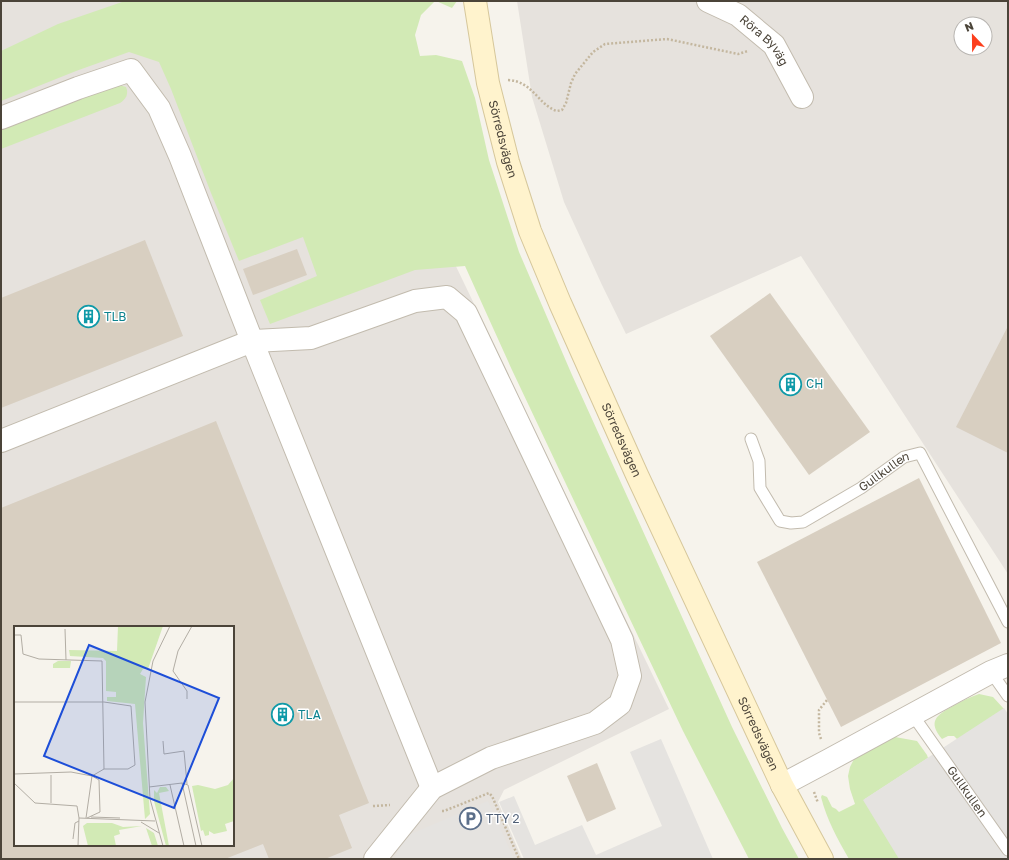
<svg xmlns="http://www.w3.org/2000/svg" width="1009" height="860" font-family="'Golos Text',sans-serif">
<rect width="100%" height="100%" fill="#f6f3ec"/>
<g fill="#e6e2dd" fill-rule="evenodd">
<path d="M1,1h386l-13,95 295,613 -165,81 -6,12 24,57h-521zM15,627h218v218h-218z"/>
<path d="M517,1h491v573l-207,-318 -175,78 -24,-49 -38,-83 -32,-105zM961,24h24v24h-24z"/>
</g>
<g fill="#d2eab5">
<polygon points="125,1 435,1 421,15 415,35 420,56 436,55 462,61 475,98 489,160 519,252 572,375 732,727 782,828 799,859 749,859 683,731 512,370 465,266 415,270 270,324 260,300 317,276 303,237 239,261 211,193 171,89 159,62 129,52 76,71 1,101 1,51 58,24"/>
<polygon points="436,1 457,1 452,8"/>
<path d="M110,85h9l7,2c3,7 0,12 -6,16l-119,46v-21z"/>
<path d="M979,694l14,3 11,12 -46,31 -4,-4h-6l-6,3c-15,-18 -5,-24 11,-33 9,-5 17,-9 26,-12z"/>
<path d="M895,737l22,4 10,14 1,3 -63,41 36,60h-52c-12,-21 -22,-39 -28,-62l1,-2 5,2 5,10 4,2 3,3 16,-8 -5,-15 -2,-13 2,-9 4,-8z"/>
</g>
<g fill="#e5e3e0">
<polygon points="1004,708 1008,714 1008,859 899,859 863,800"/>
<polygon points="661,739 713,859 524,859 499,802 514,796 535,845 582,825 596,855 662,826 630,752"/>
<polygon points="488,801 514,859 394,859 404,837"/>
</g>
<g fill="#d8cfc1" fill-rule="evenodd">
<polygon points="145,240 183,336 1,408 1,298"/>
<polygon points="297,249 307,275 253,295 243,269"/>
<polygon points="770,293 870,432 809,475 710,336"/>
<polygon points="1008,326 1008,453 956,427"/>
<path d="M216,421l153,382 -30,12 13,33 -27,11h-56l-6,-15 -38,15h-224v-351zM15,627h218v218h-218z"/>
<polygon points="919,478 1001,643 841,727 757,562"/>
<polygon points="597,763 616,809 587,822 567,776"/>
</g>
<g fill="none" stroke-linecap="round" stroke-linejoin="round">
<defs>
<g id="lane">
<path id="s1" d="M751,439l8,22 1,27 20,33 11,2 12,-1 58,-34 43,-31 16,-4 88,169"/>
<polyline points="991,672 1008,696"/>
<path id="s2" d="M912,714l96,136"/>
</g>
<g id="street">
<path id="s3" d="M708,1l30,14 36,30 28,52"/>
<polyline points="1,118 78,88 131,70 159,108 180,156 252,341 432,788"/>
<polyline points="1,441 252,341 311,338 415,301 447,297 466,313 622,640 630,676 620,704 595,723 491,758 432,788 375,859"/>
<polyline points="782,785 829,760 991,672 1008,665"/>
</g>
<g id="secondary">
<path id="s4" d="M475,1l13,82 20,79 22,69 30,72 77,172 145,310 40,74"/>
</g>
</defs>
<use href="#lane" stroke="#c2bbae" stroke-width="13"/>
<use href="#street" stroke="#c2bbae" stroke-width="24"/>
<use href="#secondary" stroke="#d6c79b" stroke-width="24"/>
<g stroke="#c4b79f" stroke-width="2.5" stroke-dasharray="2 2" stroke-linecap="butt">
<path d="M508,80c25,1 30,25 49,31l5,-1 4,-7 5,-20 4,-9 18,-22 12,-8 62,-5 71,15 10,-3"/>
<polyline points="821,739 819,733 819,710 827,700"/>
<polyline points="814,792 818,803"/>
<polyline points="373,806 390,805"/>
<polyline points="442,811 444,811 489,793 492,796 519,859"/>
</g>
<use href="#lane" stroke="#fff" stroke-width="11"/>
<use href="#street" stroke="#fff" stroke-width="22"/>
<use href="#secondary" stroke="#fff3cd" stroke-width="22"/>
</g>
<defs>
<symbol id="building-ring" viewBox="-11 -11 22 22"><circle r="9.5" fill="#fff" stroke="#0f9aa8" stroke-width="1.5"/><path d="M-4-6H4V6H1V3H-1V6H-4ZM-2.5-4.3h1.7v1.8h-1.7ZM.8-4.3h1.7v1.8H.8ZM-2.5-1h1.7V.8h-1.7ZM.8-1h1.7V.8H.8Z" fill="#0f9aa8"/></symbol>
<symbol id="parking-ring" viewBox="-11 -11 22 22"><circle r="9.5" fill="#fff" stroke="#5c6f8a" stroke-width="1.5"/><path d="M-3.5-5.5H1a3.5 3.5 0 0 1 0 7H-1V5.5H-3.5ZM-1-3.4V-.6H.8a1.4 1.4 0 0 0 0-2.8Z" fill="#5c6f8a"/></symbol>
</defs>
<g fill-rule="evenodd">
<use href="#building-ring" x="76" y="304" width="25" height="25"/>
<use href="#building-ring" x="778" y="372" width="25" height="25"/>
<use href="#building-ring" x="270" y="702" width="25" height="25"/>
<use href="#parking-ring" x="458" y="806" width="25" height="25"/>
</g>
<g text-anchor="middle" stroke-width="3" stroke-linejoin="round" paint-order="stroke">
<g font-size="12" fill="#4b4439" stroke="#fff">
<text dy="4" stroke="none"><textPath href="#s3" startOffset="70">Röra Byväg</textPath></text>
<text dy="4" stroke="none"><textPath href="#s4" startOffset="141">Sörredsvägen</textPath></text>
<text dy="4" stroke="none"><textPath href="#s4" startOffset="465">Sörredsvägen</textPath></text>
<text dy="4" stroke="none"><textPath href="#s1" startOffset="208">Gullkullen</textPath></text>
<text dy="4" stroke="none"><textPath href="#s4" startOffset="789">Sörredsvägen</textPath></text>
<text dy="4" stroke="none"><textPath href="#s2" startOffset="95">Gullkullen</textPath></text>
</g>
<g font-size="12" fill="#0d838f" stroke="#fff" text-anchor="start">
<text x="104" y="321">TLB</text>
<text x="806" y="388">CH</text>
<text x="298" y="719">TLA</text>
</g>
<g font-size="12" fill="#4e5e75" stroke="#fff" text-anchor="start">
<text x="486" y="823">TTY 2</text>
</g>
</g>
<g transform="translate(14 626)">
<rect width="220" height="220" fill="#f6f3ec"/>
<path d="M104,0h45l-15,43h-5l-3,5 6,3 -3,46 7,91 -5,5 -10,-115 -28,-3v-4h9v-5l-10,-1v-30l-3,-3 -33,-2 -1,-6 48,1zM44,35h13l-1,7h-17v-4zM220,152v43l-9,3 2,7 -13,3 -5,-3v4l-4,1 -2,-6 -2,1 -9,-45 6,-1 17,4 13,-4zM146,161h6l3,4 -10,2 10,53h-3l-12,-45v-11l3,3zM73,197h25l11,4 19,-1 -23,4 1,4 -6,2 2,10h-28l-5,-20zM132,202l8,5 4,13h-6z" fill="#d2eab5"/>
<path fill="none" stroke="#b2ada4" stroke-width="1" d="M51,3l1,31M0,9h7l2,19 16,5 63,2 2,108M173,73v-8l-14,-20 5,-20 14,-25M0,76h90l27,4 4,59 -7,4h-24l-12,7 -6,42M149,115l1,13 20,-3 3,33M0,148l57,-2 21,4 7,4 1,32 -13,6M0,157l21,20 42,3 2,12 -1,28M168,157l14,63M156,159l14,61M135,161l33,-4 6,2 14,61M37,177v-28M77,191l29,1M65,192l76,3M127,196l18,11M59,213l2,-16 4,-2M149,220l-13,-47 -5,-97 8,-41 17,-35"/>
<path fill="#1d4ed8" fill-opacity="0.15" stroke="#1d4ed8" stroke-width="2" d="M75,19l130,53 -45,110 -130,-52z"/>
<rect width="220" height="220" fill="none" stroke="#4b4439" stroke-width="2"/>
</g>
<rect width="1009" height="860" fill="none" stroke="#4b4439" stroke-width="4"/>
<g transform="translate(973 36) rotate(338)"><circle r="19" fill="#ffffff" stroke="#b7b4b0"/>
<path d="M0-3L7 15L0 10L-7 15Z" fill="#fc3f1d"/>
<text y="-6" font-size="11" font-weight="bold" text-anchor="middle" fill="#4b4439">N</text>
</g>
</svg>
